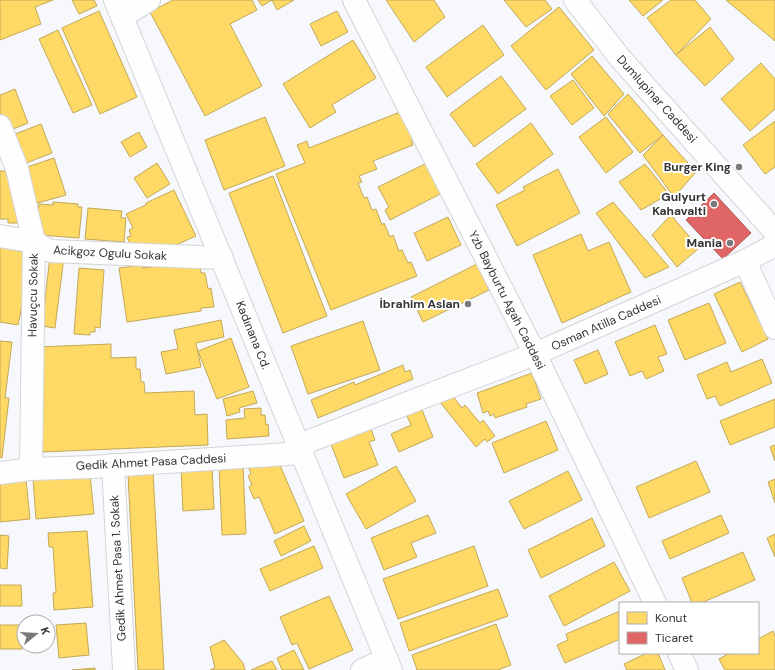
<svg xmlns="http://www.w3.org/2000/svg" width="775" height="670" font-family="'DM Sans',sans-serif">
<rect width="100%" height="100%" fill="#f7f8fc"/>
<g fill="#ffd966" stroke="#c2a858">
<polygon points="0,0 53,0 35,7 41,24 0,40"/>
<polygon points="72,0 94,0 97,6 79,14"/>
<polygon points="173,0 252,0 257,10 230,24 262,86 205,116 150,12"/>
<polygon points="258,0 294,0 277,10 272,0 262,6"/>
<polygon points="386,0 434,0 445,17 414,42"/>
<polygon points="504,0 545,0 552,9 526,27"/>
<polygon points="629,0 663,0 643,16"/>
<polygon points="671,0 695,0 711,19 676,55 647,18"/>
<polygon points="726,0 775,0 775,41"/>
<polygon points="559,7 594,50 546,90 511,46"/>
<polygon points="99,11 137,97 100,114 62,28"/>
<polygon points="337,11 348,32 321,46 310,24"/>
<polygon points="483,25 504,55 447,97 426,67"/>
<polygon points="710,27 734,59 705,86 676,55"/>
<polygon points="58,30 92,105 73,113 39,39"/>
<polygon points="353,40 376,78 332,105 336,112 310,128 283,84"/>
<polygon points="592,56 624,94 604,116 571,74"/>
<polygon points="761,63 775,79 775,109 750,131 721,99"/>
<polygon points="501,76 526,109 474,147 450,114"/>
<polygon points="573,80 594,108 572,125 550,96"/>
<polygon points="15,89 28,123 8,131 0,113 0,95"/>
<polygon points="628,94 663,135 640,153 608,114"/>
<polygon points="400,112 416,138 411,140 413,145 373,161 377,169 359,176 362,182 358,183 364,198 367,197 372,210 376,209 382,225 384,223 390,237 393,235 399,251 402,250 408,263 411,262 417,276 331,310 276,174 305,163 297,145 307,141 309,148"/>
<polygon points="265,117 285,166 224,190 205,140"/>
<polygon points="606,117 633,152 606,173 579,137"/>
<polygon points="775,121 775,167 765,174 743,145"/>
<polygon points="531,123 553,154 498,194 476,164"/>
<polygon points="41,124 52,153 21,165 10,136"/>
<polygon points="139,132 147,147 130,157 121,142"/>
<polygon points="663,135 696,172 674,197 643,155"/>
<polygon points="54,158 66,195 34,204 24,168"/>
<polygon points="157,163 170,184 147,198 134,178"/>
<polygon points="427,163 442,193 390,220 385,210 389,207 378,187"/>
<polygon points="645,164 669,194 641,210 619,182"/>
<polygon points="558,169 580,213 517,246 496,205 525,190 523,187"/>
<polygon points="0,171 12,171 24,223 8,223 8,219 0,219"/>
<polygon points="273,176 327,316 283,333 229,193"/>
<polygon points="174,190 196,236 158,253 131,246 127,237 131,236 129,230 133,228 126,214 146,205 146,203"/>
<polygon points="53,202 78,204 78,207 82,207 79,238 40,235 41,221 37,221 39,204 53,205"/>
<polygon points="613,202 669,267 645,278 596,213"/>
<polygon points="88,208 122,211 121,218 126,218 124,242 85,239"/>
<polygon points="671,215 699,248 677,267 652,235"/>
<polygon points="448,217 461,245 427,261 414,233"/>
<polygon points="581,234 588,251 609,242 631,292 562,323 533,255"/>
<polygon points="0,247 32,254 18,325 0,322"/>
<polygon points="50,256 64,257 55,328 42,326"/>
<polygon points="199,259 201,273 205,273 208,289 211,288 214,307 201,308 201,311 127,322 119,268 142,265 143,268"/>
<polygon points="477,264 489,290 423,322 411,297"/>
<polygon points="79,268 104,270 100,328 95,327 95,332 90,332 90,335 74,334"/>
<polygon points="740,282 768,339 742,352 714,294"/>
<polygon points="709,303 726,343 685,360 668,320"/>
<polygon points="221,320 224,337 196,343 201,367 166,374 161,352 178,349 174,330"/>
<polygon points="363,321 380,370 308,394 291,346"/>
<polygon points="655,325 667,354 658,357 664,371 646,379 642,371 630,376 615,342"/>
<polygon points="231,338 249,387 217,399 198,351"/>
<polygon points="0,341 12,342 5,398 9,398 2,458 0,457"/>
<polygon points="111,344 111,358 136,357 136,369 140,369 141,382 144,382 145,393 194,391 195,415 207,414 208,445 42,452 38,347"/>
<polygon points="598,350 608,374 585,384 574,360"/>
<polygon points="762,359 772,383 720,406 715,396 707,399 697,375 727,362 731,372"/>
<polygon points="403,365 405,372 410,370 413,379 318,418 311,400 354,382 355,385"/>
<polygon points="532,373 541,399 526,404 527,407 495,418 494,414 490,416 488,411 483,413 477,393"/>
<polygon points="448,390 462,408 465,405 480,423 483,420 495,436 487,442 485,439 476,447 435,396"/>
<polygon points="253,391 257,403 239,408 240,412 227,416 223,399"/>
<polygon points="775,399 775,427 730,445 720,421"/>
<polygon points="418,400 433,437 399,452 391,434 411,425 403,407"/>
<polygon points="261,408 261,415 265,415 266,425 268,424 269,436 227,439 226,420 245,418 244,409"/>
<polygon points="546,421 558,450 504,473 492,443"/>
<polygon points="369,424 375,440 369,442 378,465 344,478 329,439"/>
<polygon points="775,445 775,461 770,447"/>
<polygon points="696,461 710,492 649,518 636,487"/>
<polygon points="268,463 270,467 279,463 304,521 275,534 259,497 254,499 249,487 252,485 248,476 251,474 249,468 258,464 259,467"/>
<polygon points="243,465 246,534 222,535 219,466"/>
<polygon points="212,466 214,509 183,511 181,468"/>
<polygon points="396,466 416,501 366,529 346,494"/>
<polygon points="568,471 582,500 524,529 509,501"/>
<polygon points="153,472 164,670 138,670 128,474"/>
<polygon points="90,474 94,514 36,519 33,479"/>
<polygon points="26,479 30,519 0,522 0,482"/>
<polygon points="775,479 775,503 768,482"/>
<polygon points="428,515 436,533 411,543 417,557 384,570 371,538"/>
<polygon points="721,515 729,533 670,559 662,541"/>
<polygon points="592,518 605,546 541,578 528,550"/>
<polygon points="304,526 311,541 281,556 274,541"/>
<polygon points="87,531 93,607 54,610 53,593 56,593 53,547 49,547 48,533"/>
<polygon points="775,534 775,557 767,538"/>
<polygon points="0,535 9,536 7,569 0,568"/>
<polygon points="314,546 323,568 270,591 260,569"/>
<polygon points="474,546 488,586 398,619 383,579"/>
<polygon points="743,552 755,580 701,603 692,603 682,578"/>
<polygon points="614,562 630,591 564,626 549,596"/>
<polygon points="0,585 21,585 22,606 0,606"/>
<polygon points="498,589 508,616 409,651 400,623"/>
<polygon points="329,596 353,650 309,669 297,643 292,645 280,617"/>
<polygon points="620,611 620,639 565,663 557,645 568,640 566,634"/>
<polygon points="86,623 89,655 59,658 56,625"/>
<polygon points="496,624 511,665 498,670 417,670 412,655"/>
<rect x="0" y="625" width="22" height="24"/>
<polygon points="773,631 775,636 775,670 725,670 719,659 730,653 758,653 758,639"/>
<polygon points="224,640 243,663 245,670 210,670 215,668 210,647"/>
<polygon points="294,650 304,670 282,670 277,658"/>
<polygon points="647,653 658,653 665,670 627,670 624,664"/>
<polygon points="272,661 277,670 251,670"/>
<polygon points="95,668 95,670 72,670"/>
</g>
<polygon fill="#e06666" stroke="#ac5758" points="714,193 751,233 723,259 686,220"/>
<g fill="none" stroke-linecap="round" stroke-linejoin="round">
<defs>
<g id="minor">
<polyline points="115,0 391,670"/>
<polyline points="354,0 535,354 655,603"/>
<polyline points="575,0 620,58 775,232"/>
<polyline points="122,17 149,0"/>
<polyline points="0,126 17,169 34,242 31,469"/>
<polyline points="0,236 34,242 50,251 222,258"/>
<polyline points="745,261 775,328"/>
<polyline points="299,445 535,354 745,261 775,245"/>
<polyline points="113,465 124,670"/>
<polyline points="0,473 31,469 92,467 302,453"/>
<polyline points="679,653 687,670"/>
<polyline points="362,670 387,659"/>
</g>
</defs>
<use href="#minor" stroke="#d3d4d7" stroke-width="24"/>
<use href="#minor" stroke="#fefeff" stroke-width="22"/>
</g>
<g fill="#78797b" stroke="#fff" stroke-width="1.5">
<circle cx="739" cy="167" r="4"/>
<circle cx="714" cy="204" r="4"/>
<circle cx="730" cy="243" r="4"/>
<circle cx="468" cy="304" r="4"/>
</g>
<g text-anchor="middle" stroke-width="4" stroke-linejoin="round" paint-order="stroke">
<g font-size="12" fill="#333436" stroke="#fff">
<text transform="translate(657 99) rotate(48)" y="4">Dumlupinar Caddesi</text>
<text transform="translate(110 253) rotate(3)" y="4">Acikgoz Ogulu Sokak</text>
<text transform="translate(33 295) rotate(-89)" y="4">Havuçcu Sokak</text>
<text transform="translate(507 300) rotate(63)" y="4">Yzb Bayburtu Agah Caddesi</text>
<text transform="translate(606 323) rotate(-24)" y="4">Osman Atilla Caddesi</text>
<text transform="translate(253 335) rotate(68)" y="4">Kadınana Cd.</text>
<text transform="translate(151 462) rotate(-3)" y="4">Gedik Ahmet Pasa Caddesi</text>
<text transform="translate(118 568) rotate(-93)" y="4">Gedik Ahmet Pasa 1. Sokak</text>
</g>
<g font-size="12" font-weight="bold" fill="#333436" stroke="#fff" text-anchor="end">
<text x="731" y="171">Burger King</text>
<text x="706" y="201">Gulyurt<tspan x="706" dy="14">Kahavalti</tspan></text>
<text x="722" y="247">Mania</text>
<text x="460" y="308">İbrahim Aslan</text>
</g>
</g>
<rect x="619" y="602" width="140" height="52" fill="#ffffff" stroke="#adaeaf"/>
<rect x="627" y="612" width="20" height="12" fill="#ffd966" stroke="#adaeaf"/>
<text x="655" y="622" font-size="12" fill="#333436">Konut</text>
<rect x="627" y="632" width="20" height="12" fill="#e06666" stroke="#adaeaf"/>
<text x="655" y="642" font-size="12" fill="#333436">Ticaret</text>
<g transform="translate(36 634) rotate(72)"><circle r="19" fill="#ffffff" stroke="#adaeaf"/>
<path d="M0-3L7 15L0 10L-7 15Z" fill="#78797b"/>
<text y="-6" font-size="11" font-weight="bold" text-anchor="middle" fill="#333436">K</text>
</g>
</svg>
